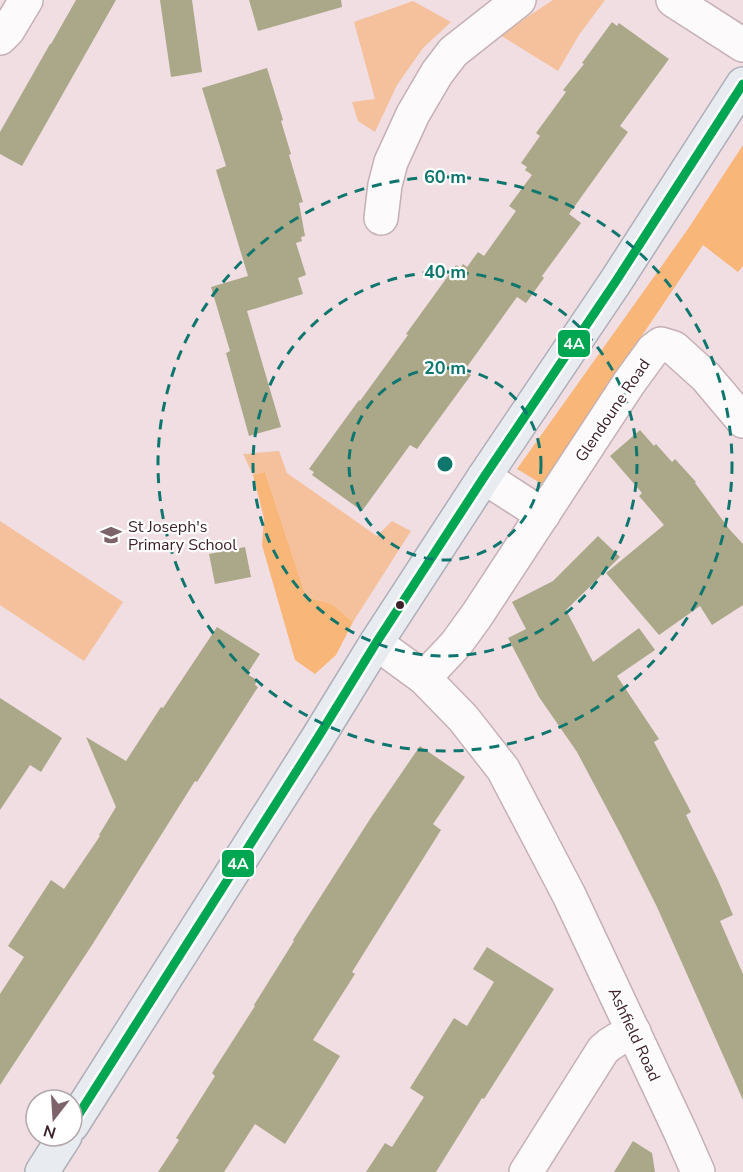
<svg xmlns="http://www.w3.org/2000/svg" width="743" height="1172" font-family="'Nunito Sans',sans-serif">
<rect width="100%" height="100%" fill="#f0dee2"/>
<g fill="#f5c19d">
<polygon points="553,0 605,0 579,35 558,71 500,35"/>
<polygon points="413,1 451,22 423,48 397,85 375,132 358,121 352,102 375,99 354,22"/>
<polygon points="279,451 287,473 377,536 392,521 411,531 353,622 332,604 306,597 265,472 253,475 243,454"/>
<polygon points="0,521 123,602 84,661 0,605"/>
</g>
<g fill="#f8b678">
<polygon points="743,145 743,266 738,272 703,245 542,484 517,469 688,229"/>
<polygon points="265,472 306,597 332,604 353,622 336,655 315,674 295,660 262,545 264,518 253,475"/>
</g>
<g fill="#aaa889">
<polygon points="76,0 116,0 22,166 0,154 0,132 50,44 51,44"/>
<polygon points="160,0 192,0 202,72 171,77"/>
<polygon points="249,0 341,0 342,7 258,31"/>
<polygon points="612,22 617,26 619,23 669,59 620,126 628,132 569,214 581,223 542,276 544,278 526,303 517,297 464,371 471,375 417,449 410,445 362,511 312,475 314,472 309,469 359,400 360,401 408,335 406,334 456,265 460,268 463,264 467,267 478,252 484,256 516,211 509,206 532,175 525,170 527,167 521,163 540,136 536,133 566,92 563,90 584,64 582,63"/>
<polygon points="267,68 283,120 281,121 291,154 289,155 303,202 299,203 305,236 301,237 302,241 296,243 306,275 298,278 303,294 247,311 281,427 249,436 226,353 230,351 211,287 248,276 216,170 226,166 202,88"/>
<polygon points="640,430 654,446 656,444 672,462 675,459 696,482 695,483 730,530 743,544 743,605 712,625 700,606 659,635 606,573 664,525 639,496 642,493 610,456"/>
<polygon points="598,536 620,557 566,610 593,662 639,628 655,650 617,676 659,739 654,742 691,812 686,815 718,880 733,915 720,921 743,974 743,1100 657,907 621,835 577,752 539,697 508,638 526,629 512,602 553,581"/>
<polygon points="245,547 251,577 215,584 209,554"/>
<polygon points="217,627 260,654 247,674 257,680 255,685 258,687 197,782 195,781 92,945 0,1085 0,994 24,957 8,946 51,880 64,889 100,836 99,835 116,807 86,737 126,761 161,707 163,708"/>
<polygon points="0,698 62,738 41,772 30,765 0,810"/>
<polygon points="420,746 465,777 433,824 441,830 352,972 355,974 313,1040 340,1056 321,1087 285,1144 255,1124 224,1172 158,1172 179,1140 176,1138 215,1076 212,1073 255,1006 254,1005 294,941 293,940 370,819"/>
<polygon points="487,947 554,989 484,1099 482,1098 436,1172 366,1172 385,1143 392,1147 424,1097 410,1088 454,1018 467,1026 494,982 473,969"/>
<polygon points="633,1141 652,1153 655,1172 614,1172"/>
</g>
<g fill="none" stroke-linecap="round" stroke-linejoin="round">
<defs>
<g id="minor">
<polyline points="673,0 743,45"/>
<polyline points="0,38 8,30 26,0"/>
<polyline points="381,218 385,185 391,162 413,114 437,73 453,52 519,0"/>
<polyline points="484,477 543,515"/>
<polyline points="376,643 424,678 463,718 503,769 569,895 680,1131 698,1172"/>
<polyline points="424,678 456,644 477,615 629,383 653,350 661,344 674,348 706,377 743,421"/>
<path d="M526,1172l77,-122c9,-9 19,-13 31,-18"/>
</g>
<g id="major">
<polyline points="72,1125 317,739 376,643 484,477 616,281 743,84"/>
<polyline points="42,1172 65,1136"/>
</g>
</defs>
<use href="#minor" stroke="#c5b0b5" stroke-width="36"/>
<use href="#major" stroke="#adaeb7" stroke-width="36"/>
<use href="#minor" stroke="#fdfafb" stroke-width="33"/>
<use href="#major" stroke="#e8ebf0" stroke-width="33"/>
<defs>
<polyline id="bus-1" points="72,1125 317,739 376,643 484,477 616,281 743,84"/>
</defs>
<use href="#bus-1" stroke="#fff" stroke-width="14"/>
<use href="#bus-1" stroke="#00a651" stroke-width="9"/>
</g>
<g fill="none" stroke="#0f766e" stroke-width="3" stroke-dasharray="10 8">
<circle cx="445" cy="464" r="96"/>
<circle cx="445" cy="464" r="192"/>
<circle cx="445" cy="464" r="287"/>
</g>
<defs>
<symbol id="school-bare" viewBox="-9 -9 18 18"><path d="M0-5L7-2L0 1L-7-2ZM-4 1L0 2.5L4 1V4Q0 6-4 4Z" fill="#7c646a" stroke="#fff" stroke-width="2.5" paint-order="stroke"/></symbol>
</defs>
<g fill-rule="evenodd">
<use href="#school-bare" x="96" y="520" width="30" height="30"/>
</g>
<circle fill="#3e222a" stroke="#fff" stroke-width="2" cx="400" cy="605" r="5"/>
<g text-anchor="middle" stroke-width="4.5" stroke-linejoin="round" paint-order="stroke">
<g font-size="16" fill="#3e222a" stroke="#fff">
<text transform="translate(612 410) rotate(-56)" y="6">Glendoune Road</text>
<text transform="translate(635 1034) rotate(65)" y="6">Ashfield Road</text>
</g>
<g font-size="16" fill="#3e222a" stroke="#fff" text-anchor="start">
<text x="128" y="532">St Joseph's<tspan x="128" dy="18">Primary School</tspan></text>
</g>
</g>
<circle cx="445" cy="464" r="9" fill="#0f766e" stroke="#fff" stroke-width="3"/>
<g font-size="18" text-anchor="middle" font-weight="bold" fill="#0f766e" stroke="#fff" stroke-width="4.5" stroke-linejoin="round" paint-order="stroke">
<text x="445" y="183">60 m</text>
<text x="445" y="278">40 m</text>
<text x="445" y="374">20 m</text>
</g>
<g stroke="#fff" stroke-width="2">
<rect x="557" y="329" width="34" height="29" rx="6" fill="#00a651"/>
<rect x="221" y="849" width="34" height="29" rx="6" fill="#00a651"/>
</g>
<g font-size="16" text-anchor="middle" font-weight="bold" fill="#fff">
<text x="574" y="349">4A</text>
<text x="238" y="869">4A</text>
</g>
<g transform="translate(54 1118) rotate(197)"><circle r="28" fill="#ffffff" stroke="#b2a7aa" stroke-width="1.5"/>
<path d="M0-4.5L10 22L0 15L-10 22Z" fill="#7c646a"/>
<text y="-9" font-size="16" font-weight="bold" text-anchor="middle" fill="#3e222a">N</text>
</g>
</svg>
